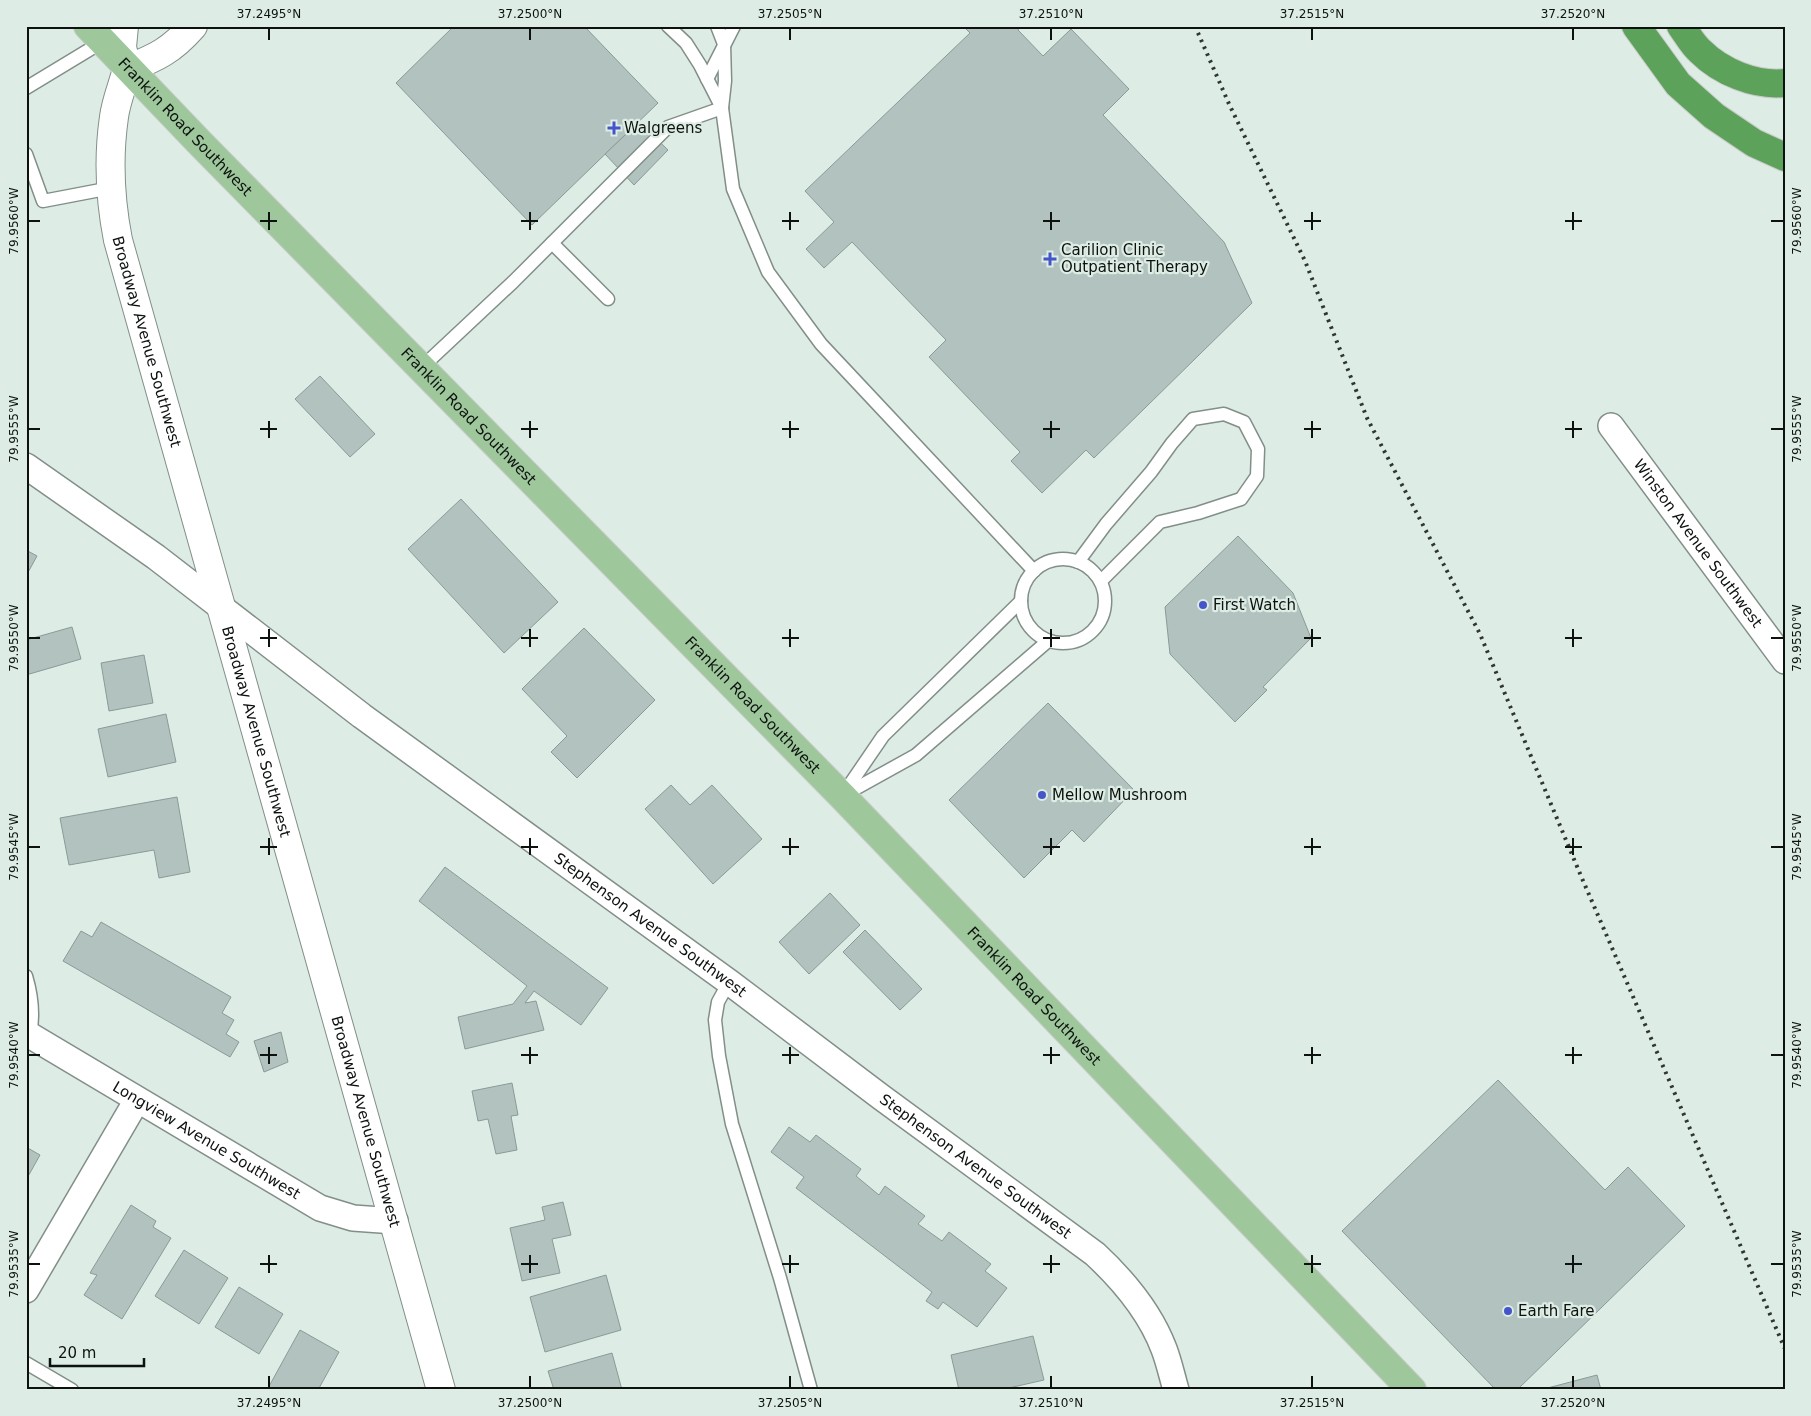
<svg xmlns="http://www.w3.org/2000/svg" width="1811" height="1416" font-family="'DejaVu Sans',sans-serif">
<rect width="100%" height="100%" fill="#ddece4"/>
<g fill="#b1c2bf" stroke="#8a9a98">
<polygon points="454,26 584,26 658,103 532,225 396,83"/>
<polygon points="963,26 1020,26 1018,30 1043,56 1071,29 1129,89 1103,115 1224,242 1252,303 1094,458 1086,450 1042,493 1011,461 1020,452 929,357 946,340 852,242 824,268 806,249 834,222 805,191 970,33"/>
<polygon points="639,122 668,150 634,185 605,154"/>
<polygon points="320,376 375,434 350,457 295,399"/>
<polygon points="461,499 558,602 504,653 408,549"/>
<polygon points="1238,536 1293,593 1311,638 1263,687 1267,690 1235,722 1170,654 1165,607"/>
<polygon points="26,550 37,556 26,576"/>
<polygon points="72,627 81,659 26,675 26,640"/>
<polygon points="584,628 655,700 577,778 551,752 567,736 522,689"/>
<polygon points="144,655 153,703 109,711 101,663"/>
<polygon points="1048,703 1134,790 1084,842 1072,830 1024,878 949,800"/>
<polygon points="166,714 176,762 108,777 98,729"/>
<polygon points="671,785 690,805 712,785 762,839 713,884 645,809"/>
<polygon points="177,797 190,872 159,878 154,850 69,865 60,818"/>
<polygon points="445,867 608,988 581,1025 534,991 525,1003 536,1001 544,1030 465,1049 458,1017 513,1004 527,986 419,901"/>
<polygon points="830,893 860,925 809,974 779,942"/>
<polygon points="101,922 231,997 222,1013 234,1020 226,1034 239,1042 230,1057 63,961 81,931 92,937"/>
<polygon points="865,930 922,989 900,1010 843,952"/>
<polygon points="281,1032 288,1062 264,1072 254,1041"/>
<polygon points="1498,1080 1605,1190 1628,1167 1685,1226 1517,1390 1496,1390 1342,1231"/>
<polygon points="512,1083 518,1115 511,1116 517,1150 496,1154 488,1119 478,1121 472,1091"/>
<polygon points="789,1127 810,1142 816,1135 861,1169 856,1176 879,1195 885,1186 925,1216 918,1224 942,1241 949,1232 991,1264 985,1271 1007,1288 977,1327 943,1302 938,1309 926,1301 932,1292 796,1188 804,1177 771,1152"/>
<polygon points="26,1147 40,1155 26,1180"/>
<polygon points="563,1202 571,1235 552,1239 560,1273 522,1281 510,1228 545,1220 542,1207"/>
<polygon points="131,1205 156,1221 153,1227 171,1238 122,1319 84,1295 97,1275 90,1273"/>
<polygon points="184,1250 228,1278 199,1324 155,1296"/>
<polygon points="606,1275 621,1330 545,1352 530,1297"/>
<polygon points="239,1287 283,1314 259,1354 215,1327"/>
<polygon points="300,1330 339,1352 318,1390 267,1390"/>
<polygon points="1033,1336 1044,1380 1000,1390 959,1390 951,1355"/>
<polygon points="612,1353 622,1390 554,1390 548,1371"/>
<polygon points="1597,1375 1601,1390 1540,1390"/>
</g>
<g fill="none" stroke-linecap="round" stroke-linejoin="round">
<defs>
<g id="service">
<polyline points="668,26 686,43 700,65 722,108"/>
<polyline points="717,26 724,44 725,81 722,108 733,189 768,272 821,344 1034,571"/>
<polyline points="707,79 734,26"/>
<polyline points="26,88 102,42"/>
<polyline points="26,154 43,201 111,188"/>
<polyline points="552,243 608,299"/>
<polyline points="420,369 513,282 668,127 722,108"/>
<circle cx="1063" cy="601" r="42"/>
<polyline points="1078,562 1106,524 1151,472 1172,443 1193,419 1224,414 1244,422 1258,449 1257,476 1241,499 1198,513 1160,522 1101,581"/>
<polyline points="844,795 916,755 1048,641"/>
<polyline points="842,796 883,736 1021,601"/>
<path d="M26,976c6,20 8,39 4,59"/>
<polyline points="729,982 718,1002 715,1020 719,1056 732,1124 780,1278 811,1390"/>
<polyline points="26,1363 72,1390"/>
</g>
<g id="minor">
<path id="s1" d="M1611,426l174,235"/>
<path id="s2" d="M26,466l130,91 206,159 367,266 152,115 214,157c29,27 55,58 69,95 5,13 8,27 12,41"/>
<path id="s3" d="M26,1033l294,175 33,10 42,3"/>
<polyline points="26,1290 137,1100"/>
</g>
<g id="tertiary">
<path id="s4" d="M127,69c-4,16 -11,32 -13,48 -6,41 -4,82 4,123l323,1150"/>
</g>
<path id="secondary" d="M124,26l-2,21 5,22c29,-11 45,-19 66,-43"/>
<g id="primary">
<path id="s5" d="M88,26l111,116 643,654 570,594"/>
</g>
<g id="motorway">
<polyline points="1636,26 1678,84 1714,116 1754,143 1785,157"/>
<path d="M1681,26c6,8 11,18 19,25 21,21 55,35 85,32"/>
</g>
</defs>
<use href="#service" stroke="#828f88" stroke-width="15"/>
<use href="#minor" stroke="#828f88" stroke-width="28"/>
<use href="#tertiary" stroke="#828f88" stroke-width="30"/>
<use href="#secondary" stroke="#828f88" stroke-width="30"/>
<use href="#primary" stroke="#cacbca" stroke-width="30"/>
<use href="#motorway" stroke="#cacbca" stroke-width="30"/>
<use href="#service" stroke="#fff" stroke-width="12"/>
<use href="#minor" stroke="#fff" stroke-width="25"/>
<use href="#tertiary" stroke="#fff" stroke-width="28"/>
<use href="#secondary" stroke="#fff" stroke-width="28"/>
<use href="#primary" stroke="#9ec79c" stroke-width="28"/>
<use href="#motorway" stroke="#5da25a" stroke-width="28"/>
<polyline stroke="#2f3532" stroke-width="4" stroke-dasharray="2.5 5" stroke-linecap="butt" points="1195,26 1229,104 1305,261 1367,418 1480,634 1581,876 1785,1349"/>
</g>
<path fill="none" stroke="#0d120f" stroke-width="2" d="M269,28v12M530,28v12M790,28v12M1051,28v12M1312,28v12M1573,28v12M269,212v18M530,212v18M790,212v18M1051,212v18M1312,212v18M1573,212v18M28,221h12M260,221h17M521,221h17M782,221h17M1043,221h17M1304,221h17M1565,221h17M1771,221h13M269,421v17M530,421v17M790,421v17M1051,421v17M1312,421v17M1573,421v17M28,429h12M260,429h17M521,429h17M782,429h17M1043,429h17M1304,429h17M1565,429h17M1771,429h13M269,629v18M530,629v18M790,629v18M1051,629v18M1312,629v18M1573,629v18M28,638h12M260,638h17M521,638h17M782,638h17M1043,638h17M1304,638h17M1565,638h17M1771,638h13M269,838v17M530,838v17M790,838v17M1051,838v17M1312,838v17M1573,838v17M28,847h12M260,847h17M521,847h17M782,847h17M1043,847h17M1304,847h17M1565,847h17M1771,847h13M269,1047v17M530,1047v17M790,1047v17M1051,1047v17M1312,1047v17M1573,1047v17M28,1055h12M260,1055h17M521,1055h17M782,1055h17M1043,1055h17M1304,1055h17M1565,1055h17M1771,1055h13M269,1255v18M530,1255v18M790,1255v18M1051,1255v18M1312,1255v18M1573,1255v18M28,1264h12M260,1264h17M521,1264h17M782,1264h17M1043,1264h17M1304,1264h17M1565,1264h17M1771,1264h13M269,1376v12M530,1376v12M790,1376v12M1051,1376v12M1312,1376v12M1573,1376v12"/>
<g fill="#4455c9" stroke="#ddece4" stroke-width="2">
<path d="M611.5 120.5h5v5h5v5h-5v5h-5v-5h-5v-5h5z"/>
<path d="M1047.5 251.5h5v5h5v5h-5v5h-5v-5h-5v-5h5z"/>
<circle cx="1203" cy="605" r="5"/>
<circle cx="1042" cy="795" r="5"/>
<circle cx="1508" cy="1311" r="5"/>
</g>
<g text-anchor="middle" stroke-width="4.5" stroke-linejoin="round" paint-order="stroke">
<g font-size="15" fill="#0d120f" stroke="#ddece4">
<text dy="5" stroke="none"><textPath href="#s5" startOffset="140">Franklin Road Southwest</textPath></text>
<text dy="5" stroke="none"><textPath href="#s4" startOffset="279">Broadway Avenue Southwest</textPath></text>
<text dy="5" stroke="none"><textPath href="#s5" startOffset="545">Franklin Road Southwest</textPath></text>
<text dy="5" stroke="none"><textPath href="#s1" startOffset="146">Winston Avenue Southwest</textPath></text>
<text dy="5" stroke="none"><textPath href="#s5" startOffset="950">Franklin Road Southwest</textPath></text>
<text dy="5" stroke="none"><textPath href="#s4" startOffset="684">Broadway Avenue Southwest</textPath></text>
<text dy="5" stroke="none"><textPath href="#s2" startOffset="775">Stephenson Avenue Southwest</textPath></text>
<text dy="5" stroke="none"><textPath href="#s5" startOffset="1355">Franklin Road Southwest</textPath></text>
<text dy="5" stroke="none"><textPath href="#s4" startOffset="1089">Broadway Avenue Southwest</textPath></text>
<text dy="5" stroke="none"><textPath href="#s3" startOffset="210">Longview Avenue Southwest</textPath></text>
<text dy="5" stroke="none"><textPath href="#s2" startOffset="1180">Stephenson Avenue Southwest</textPath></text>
</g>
<g font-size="15" fill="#0d120f" stroke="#ddece4" text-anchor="start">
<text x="624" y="133">Walgreens</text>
<text x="1061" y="255">Carilion Clinic<tspan x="1061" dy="17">Outpatient Therapy</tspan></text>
<text x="1213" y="610">First Watch</text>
<text x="1052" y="800">Mellow Mushroom</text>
<text x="1518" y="1316">Earth Fare</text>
</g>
</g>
<rect width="1811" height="1416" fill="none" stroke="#ddece4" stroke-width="55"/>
<path d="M50 1358v8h94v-8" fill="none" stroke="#0d120f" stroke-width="2.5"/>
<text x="58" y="1358" font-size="15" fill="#0d120f" stroke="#ddece4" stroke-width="4" paint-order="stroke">20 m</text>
<rect x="28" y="28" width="1756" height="1360" fill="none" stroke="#0d120f" stroke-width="2"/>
<g font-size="12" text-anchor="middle" fill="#0d120f">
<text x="269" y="18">37.2495°N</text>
<text x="530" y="18">37.2500°N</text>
<text x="790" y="18">37.2505°N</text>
<text x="1051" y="18">37.2510°N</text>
<text x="1312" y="18">37.2515°N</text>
<text x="1573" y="18">37.2520°N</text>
<text transform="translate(1797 221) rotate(-90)" y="4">79.9560°W</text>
<text transform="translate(14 221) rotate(-90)" y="4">79.9560°W</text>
<text transform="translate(1797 429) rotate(-90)" y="4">79.9555°W</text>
<text transform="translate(14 429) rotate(-90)" y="4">79.9555°W</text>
<text transform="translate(1797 638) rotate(-90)" y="4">79.9550°W</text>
<text transform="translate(14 638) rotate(-90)" y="4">79.9550°W</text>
<text transform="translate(1797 847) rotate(-90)" y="4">79.9545°W</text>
<text transform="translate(14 847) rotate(-90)" y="4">79.9545°W</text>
<text transform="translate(1797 1055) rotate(-90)" y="4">79.9540°W</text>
<text transform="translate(14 1055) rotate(-90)" y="4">79.9540°W</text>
<text transform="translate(1797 1264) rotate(-90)" y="4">79.9535°W</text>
<text transform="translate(14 1264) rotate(-90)" y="4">79.9535°W</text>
<text x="269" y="1407">37.2495°N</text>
<text x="530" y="1407">37.2500°N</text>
<text x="790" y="1407">37.2505°N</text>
<text x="1051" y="1407">37.2510°N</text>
<text x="1312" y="1407">37.2515°N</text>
<text x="1573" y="1407">37.2520°N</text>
</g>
</svg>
